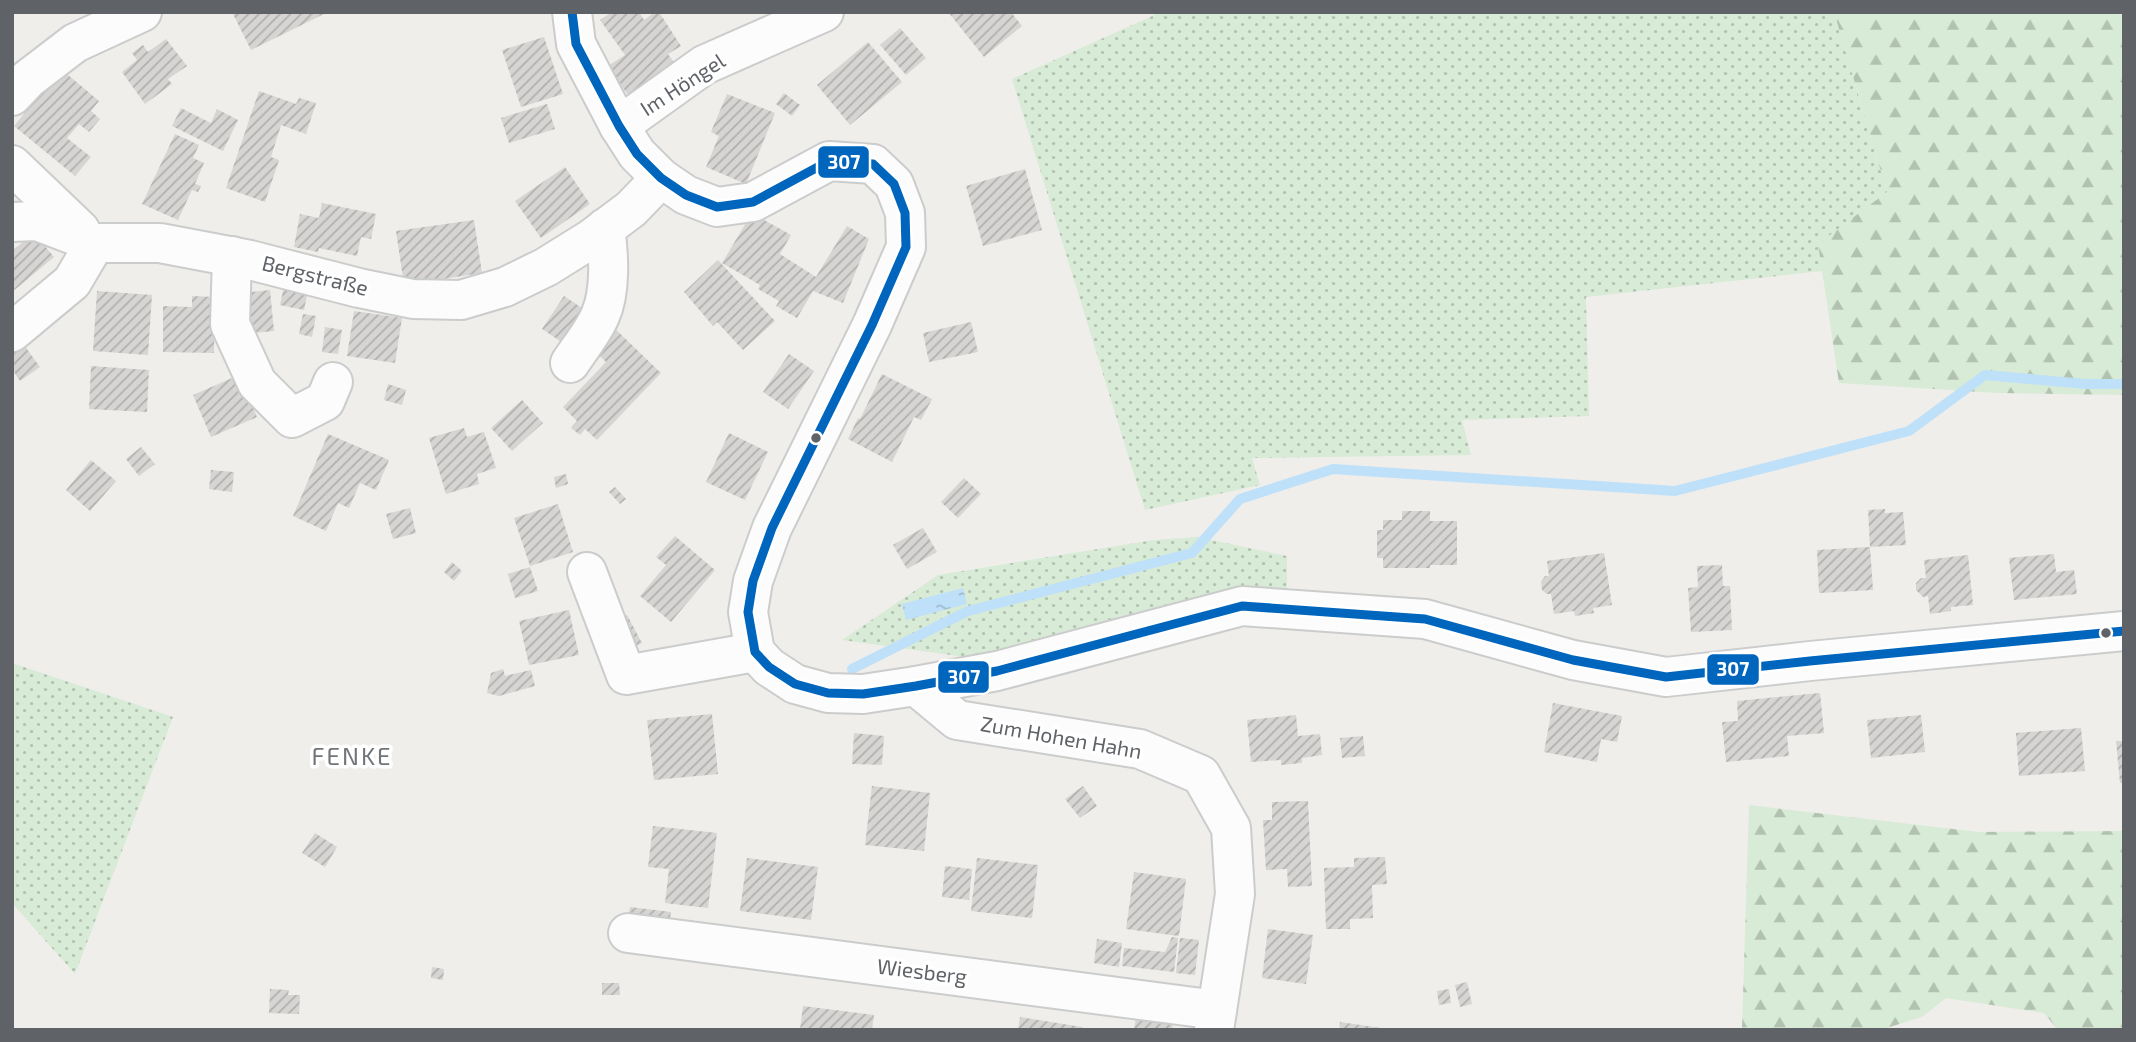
<svg xmlns="http://www.w3.org/2000/svg" width="2136" height="1042" font-family="'Exo 2',sans-serif">
<defs>
<pattern id="grass-dots" width="8" height="8" patternUnits="userSpaceOnUse" patternTransform="scale(1.75)"><rect width="8" height="8" fill="#d8ebd6"/><path d="M2 2h.1M6 6h.1" fill="none" stroke="#b2c2b1" stroke-width="1.8" stroke-linecap="round"/></pattern>
<pattern id="forest-firs" width="22" height="20" patternUnits="userSpaceOnUse" patternTransform="scale(1.75)"><rect width="22" height="20" fill="#d8ebd6"/><path d="M5 1l3.5 6h-7zM16 11l3.5 6h-7z" fill="#b2c2b1"/></pattern>
<pattern id="water-ripples" width="26" height="14" patternUnits="userSpaceOnUse" patternTransform="scale(1.75)"><rect width="26" height="14" fill="#bfe0f9"/><path d="M2 4q2-2 4 0t4 0M15 11q2-2 4 0t4 0" fill="none" stroke="#9eb9cd"/></pattern>
<pattern id="building-hatch" width="6" height="6" patternUnits="userSpaceOnUse" patternTransform="scale(1.75)"><rect width="6" height="6" fill="#d6d5d3"/><path d="M-1 1l2-2M0 6l6-6M5 7l2-2" fill="none" stroke="#b1b0af"/></pattern>
</defs>
<rect width="100%" height="100%" fill="#efeeea"/>
<g fill="url(#grass-dots)">
<polygon points="1161,12 1834,12 1887,192 1819,244 1822,271 1586,297 1589,416 1462,420 1471,455 1252,458 1260,485 1145,510 1012,79"/>
<polygon points="1197,537 1287,556 1287,589 1239,595 995,661 842,640 938,575 1154,540"/>
<polygon points="12,663 173,717 75,974 12,903"/>
</g>
<g fill="url(#forest-firs)">
<polygon points="1834,12 2124,12 2124,395 1997,393 1839,383 1818,244 1887,192"/>
<polygon points="1749,805 1979,832 2124,831 2124,1030 2058,1030 2044,1013 1946,998 1922,1017 1880,1030 1742,1030"/>
</g>
<polygon fill="url(#water-ripples)" points="963,588 967,604 906,620 902,604"/>
<g fill="none" stroke-linecap="round" stroke-linejoin="round">
<polyline stroke="#bfe0f9" stroke-width="10" points="852,669 968,611 1192,553 1240,499 1333,469 1675,491 1909,431 1985,375 2086,384 2124,384"/>
</g>
<g fill="url(#building-hatch)">
<polygon points="232,12 328,12 251,50"/>
<polygon points="612,12 639,12 644,20 655,12 659,12 681,46 668,54 675,64 628,95 608,66 625,55 600,20"/>
<polygon points="948,12 1011,12 1022,26 984,57"/>
<polygon points="900,28 926,58 906,75 880,45"/>
<polygon points="544,37 563,94 521,107 502,50"/>
<polygon points="166,39 187,66 168,79 172,84 145,104 122,72 137,60 132,53 143,45 148,52"/>
<polygon points="868,42 902,82 850,125 817,85"/>
<polygon points="61,69 99,101 91,111 100,119 89,132 79,124 67,138 91,157 75,176 14,126"/>
<polygon points="259,91 296,104 299,98 316,103 306,134 281,125 271,157 279,160 265,202 226,188"/>
<polygon points="784,93 800,105 792,116 776,104"/>
<polygon points="727,94 775,113 746,184 706,167 719,136 711,132"/>
<polygon points="547,104 555,129 509,143 501,118"/>
<polygon points="181,108 211,123 217,109 238,120 223,151 172,126"/>
<polygon points="175,134 199,145 193,158 204,163 195,184 201,186 198,192 192,190 178,220 142,204"/>
<polygon points="565,167 590,204 541,238 515,201"/>
<polygon points="1025,169 1042,230 983,246 966,186"/>
<polygon points="322,203 376,214 371,239 361,237 357,256 319,248 318,252 294,247 300,214 319,218"/>
<polygon points="752,213 791,235 780,254 816,277 847,226 869,239 843,303 813,291 797,318 776,306 779,301 758,289 760,285 722,263"/>
<polygon points="474,220 482,273 404,285 396,231"/>
<polygon points="34,233 54,257 12,292 12,251"/>
<polygon points="718,260 775,321 743,350 717,322 713,326 684,292"/>
<polygon points="284,286 308,291 304,310 280,305"/>
<polygon points="270,290 274,331 245,334 241,293"/>
<polygon points="97,291 152,295 148,355 93,351"/>
<polygon points="192,296 215,297 214,353 163,352 163,306 192,307"/>
<polygon points="564,296 591,314 569,347 542,329"/>
<polygon points="354,311 402,318 395,363 347,356"/>
<polygon points="303,314 316,316 312,337 299,334"/>
<polygon points="971,322 978,352 929,362 923,333"/>
<polygon points="609,323 661,373 597,440 585,429 580,435 571,428 577,421 563,407 606,362 588,345"/>
<polygon points="325,327 342,330 338,354 322,352"/>
<polygon points="24,345 40,367 20,381 12,369 12,353"/>
<polygon points="789,354 814,371 788,409 763,392"/>
<polygon points="91,366 149,370 147,412 89,409"/>
<polygon points="882,374 932,399 921,420 914,417 892,462 848,439 858,418 860,419"/>
<polygon points="239,375 257,417 211,437 193,395"/>
<polygon points="388,384 406,390 402,405 384,400"/>
<polygon points="522,400 543,423 512,451 491,428"/>
<polygon points="464,428 467,437 484,432 496,468 477,474 479,484 446,494 429,438"/>
<polygon points="729,433 768,452 745,500 706,482"/>
<polygon points="328,434 389,460 376,490 360,483 349,508 338,503 326,531 293,516"/>
<polygon points="141,447 155,464 139,476 126,459"/>
<polygon points="91,460 116,481 90,511 66,490"/>
<polygon points="211,470 234,472 232,492 209,489"/>
<polygon points="566,474 568,484 556,488 554,477"/>
<polygon points="964,478 981,494 958,518 941,502"/>
<polygon points="615,487 626,499 620,504 609,492"/>
<polygon points="558,504 573,552 530,566 514,518"/>
<polygon points="410,508 416,533 393,539 386,514"/>
<polygon points="1885,509 1885,513 1903,512 1906,545 1870,547 1868,510"/>
<polygon points="1402,511 1430,511 1430,521 1457,521 1457,565 1430,565 1430,568 1383,568 1383,558 1377,558 1377,530 1383,530 1383,520 1402,520"/>
<polygon points="923,528 937,552 907,569 893,545"/>
<polygon points="675,536 715,570 671,622 640,596 666,565 656,557"/>
<polygon points="1870,547 1873,590 1819,593 1817,550"/>
<polygon points="1604,553 1612,605 1593,608 1594,613 1575,616 1574,611 1554,614 1551,594 1547,594 1542,590 1541,582 1545,576 1549,576 1547,561"/>
<polygon points="2054,554 2056,572 2074,570 2077,594 2014,600 2009,558"/>
<polygon points="1968,555 1973,605 1951,607 1951,611 1930,614 1928,596 1923,597 1916,590 1916,583 1921,578 1926,578 1924,560"/>
<polygon points="452,562 462,571 454,581 444,572"/>
<polygon points="1722,565 1723,586 1730,586 1732,630 1691,632 1688,588 1698,587 1697,566"/>
<polygon points="530,567 538,591 515,598 508,574"/>
<polygon points="569,610 579,655 529,665 519,621"/>
<polygon points="627,615 642,643 626,651 617,622"/>
<polygon points="503,669 505,676 531,670 535,686 499,696 487,693 491,673"/>
<polygon points="1820,693 1824,733 1787,736 1789,756 1726,762 1722,722 1738,721 1737,701"/>
<polygon points="1553,703 1622,716 1617,742 1601,739 1597,762 1544,752"/>
<polygon points="712,714 718,774 654,780 647,720"/>
<polygon points="1296,715 1298,736 1320,734 1322,755 1302,758 1302,763 1281,765 1281,760 1251,762 1247,720"/>
<polygon points="1921,715 1925,752 1871,758 1867,720"/>
<polygon points="2081,728 2085,771 2019,776 2016,733"/>
<polygon points="854,733 884,736 882,765 852,764"/>
<polygon points="1363,736 1365,756 1342,758 1340,738"/>
<polygon points="2116,741 2124,741 2124,783 2120,783"/>
<polygon points="872,786 930,793 924,851 865,845"/>
<polygon points="1083,786 1097,806 1080,818 1065,799"/>
<polygon points="1308,801 1312,886 1288,887 1287,869 1266,870 1263,820 1272,820 1272,802"/>
<polygon points="653,826 717,833 708,908 665,903 669,869 648,867"/>
<polygon points="315,833 337,847 325,867 302,853"/>
<polygon points="1385,857 1387,884 1372,885 1373,918 1350,919 1350,929 1326,929 1324,868 1354,867 1354,858"/>
<polygon points="747,858 818,867 811,920 740,911"/>
<polygon points="977,858 1038,865 1032,918 971,911"/>
<polygon points="945,866 972,869 969,900 942,897"/>
<polygon points="1134,872 1186,879 1179,936 1126,929"/>
<polygon points="630,907 671,912 668,931 627,926"/>
<polygon points="1268,929 1313,935 1306,984 1262,978"/>
<polygon points="1172,937 1178,938 1174,972 1122,966 1124,948 1165,952"/>
<polygon points="1180,938 1199,940 1195,975 1176,973"/>
<polygon points="1097,939 1122,943 1119,967 1094,963"/>
<polygon points="432,967 444,969 443,980 431,978"/>
<polygon points="1467,982 1472,1004 1460,1007 1455,985"/>
<polygon points="602,983 619,983 620,995 602,995"/>
<polygon points="270,989 289,990 288,995 300,995 299,1014 269,1013"/>
<polygon points="1449,989 1451,1003 1439,1005 1437,991"/>
<polygon points="803,1006 874,1015 872,1030 800,1030"/>
<polygon points="1020,1017 1082,1027 1082,1030 1018,1030"/>
<polygon points="1136,1017 1173,1023 1172,1030 1134,1030"/>
<polygon points="1340,1022 1381,1028 1381,1030 1339,1030"/>
</g>
<g fill="none" stroke-linecap="round" stroke-linejoin="round">
<defs>
<g id="minor">
<polyline points="572,12 576,44 619,126 637,154 661,178 686,195 717,207 753,202 829,161 873,164 894,184 905,213 906,247 872,325 772,528 753,581 748,612 755,652 769,667 795,684 828,693 863,694 916,686 997,671 1242,606 1425,619 1573,660 1666,677 1810,661 2124,631"/>
<polyline points="12,96 28,79 75,43 142,12"/>
<polyline points="619,126 704,65 824,12"/>
<polyline points="12,165 80,230"/>
<polyline points="12,222 37,221 95,243 160,243 250,260 359,288 413,299 461,300 505,287 546,267 591,239 631,209 661,178"/>
<polyline points="232,256 230,324 257,383 292,418 325,401 333,382"/>
<polyline points="12,332 72,282 95,243"/>
<path d="M570,363c10,-15 23,-31 30,-47 11,-24 9,-62 5,-88"/>
<polyline points="587,572 626,675 755,652"/>
<polyline points="916,686 957,720 1140,749 1201,775 1231,828 1235,894 1214,1030"/>
<polyline points="628,933 1217,1010"/>
</g>
</defs>
<use href="#minor" stroke="#cbcccc" stroke-width="42"/>
<use href="#minor" stroke="#fdfcfc" stroke-width="38"/>
<defs>
<polyline id="bus-1" points="572,12 576,44 619,126 637,154 661,178 686,195 717,207 753,202 829,161 873,164 894,184 905,213 906,247 872,325 772,528 753,581 748,612 755,652 769,667 795,684 828,693 863,694 916,686 997,671 1242,606 1425,619 1573,660 1666,677 1810,661 2124,631"/>
</defs>
<use href="#bus-1" stroke="#fff" stroke-width="14"/>
<use href="#bus-1" stroke="#0065bd" stroke-width="9"/>
</g>
<g fill="#5f6368" stroke="#fff" stroke-width="2.5">
<circle cx="816" cy="438" r="6"/>
<circle cx="2106" cy="633" r="6"/>
</g>
<g text-anchor="middle" stroke-width="7" stroke-linejoin="round" paint-order="stroke">
<g font-size="21" fill="#5f6368" stroke="#fff">
<text transform="translate(683 85) rotate(-33)" y="7">Im Höngel</text>
<text transform="translate(315 276) rotate(14)" y="7">Bergstraße</text>
<text transform="translate(1061 738) rotate(10)" y="7">Zum Hohen Hahn</text>
<text transform="translate(922 972) rotate(7)" y="7">Wiesberg</text>
</g>
<g font-size="24" letter-spacing="2" fill="#70757a" stroke="#fff">
<text x="352" y="765">FENKE</text>
</g>
</g>
<g stroke="#fff" stroke-width="2.5">
<rect x="817" y="145" width="53" height="34" rx="7" fill="#0065bd"/>
<rect x="1706" y="653" width="54" height="33" rx="7" fill="#0065bd"/>
<rect x="937" y="660" width="53" height="34" rx="7" fill="#0065bd"/>
</g>
<g font-size="19" text-anchor="middle" font-weight="bold" fill="#fff">
<text x="844" y="169">307</text>
<text x="1733" y="676">307</text>
<text x="964" y="684">307</text>
</g>
<rect width="2136" height="1042" fill="none" stroke="#5f6368" stroke-width="28"/>
</svg>
